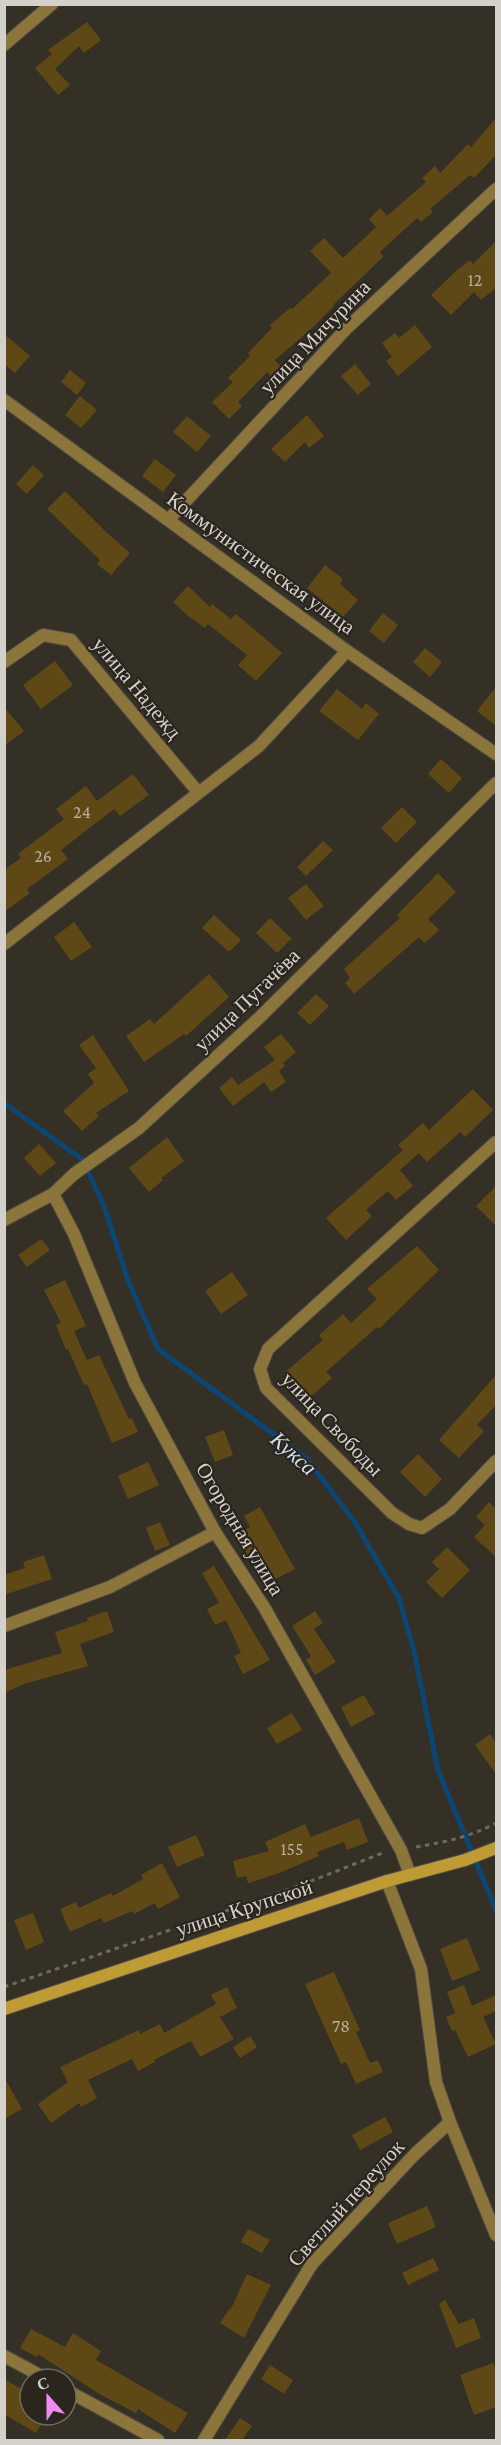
<svg xmlns="http://www.w3.org/2000/svg" width="501" height="2445" font-family="'Crimson Pro',serif">
<rect width="100%" height="100%" fill="#353026"/>
<g fill="none" stroke-linecap="round" stroke-linejoin="round">
<polyline stroke="#0c4675" stroke-width="5" points="4,1103 83,1160 104,1206 128,1280 158,1349 307,1459 354,1521 399,1598 414,1651 438,1770 496,1910"/>
</g>
<g fill="#5e4815">
<polygon points="87,22 101,40 84,53 79,46 55,69 70,85 58,95 35,68 52,54 48,50"/>
<polygon points="496,118 496,155 474,178 470,175 430,209 433,212 421,222 417,218 380,252 383,257 333,305 334,306 310,330 275,360 281,367 271,377 267,372 238,402 242,406 229,419 212,402 233,382 228,378 250,356 248,353 272,328 270,325 290,308 292,309 331,273 310,251 324,238 343,258 376,227 369,219 380,208 387,216 426,182 422,178 435,166 440,173 468,144 471,147"/>
<polygon points="496,241 496,288 481,300 474,292 451,315 431,295 456,271 470,260 473,264"/>
<polygon points="415,325 432,347 398,376 386,361 392,357 382,343 395,333 399,338"/>
<polygon points="4,334 30,356 15,373 4,364"/>
<polygon points="355,364 371,384 358,395 341,376"/>
<polygon points="70,370 86,383 77,395 61,382"/>
<polygon points="80,396 97,410 81,428 65,415"/>
<polygon points="307,415 324,436 309,448 305,442 285,462 271,449"/>
<polygon points="187,416 211,436 197,452 173,432"/>
<polygon points="155,459 176,475 163,492 142,476"/>
<polygon points="33,465 44,475 27,494 16,484"/>
<polygon points="65,491 106,532 130,553 111,575 97,564 100,560 47,509"/>
<polygon points="325,565 343,579 340,584 358,600 343,617 307,588"/>
<polygon points="188,586 210,607 212,604 231,619 236,614 282,653 256,681 238,665 247,655 208,624 205,628 187,615 173,602"/>
<polygon points="383,613 398,625 384,643 369,631"/>
<polygon points="425,648 442,662 430,677 413,662"/>
<polygon points="55,661 73,685 41,709 23,685"/>
<polygon points="496,687 496,726 477,711"/>
<polygon points="337,689 362,709 366,703 379,714 358,740 319,711"/>
<polygon points="4,707 24,731 4,746"/>
<polygon points="441,759 462,778 449,793 428,774"/>
<polygon points="133,774 149,795 120,816 114,809 61,850 68,859 27,889 30,893 4,912 4,870 21,858 18,854 64,819 56,809 86,786 97,801"/>
<polygon points="402,807 417,822 396,843 381,828"/>
<polygon points="323,841 333,850 306,876 297,867"/>
<polygon points="438,873 456,892 428,919 439,930 425,943 419,937 354,994 345,983 350,978 344,969 400,918 397,915"/>
<polygon points="306,884 324,906 306,920 288,898"/>
<polygon points="214,915 241,940 231,950 228,951 202,928"/>
<polygon points="270,918 293,940 290,940 277,953 256,933"/>
<polygon points="74,922 92,947 71,961 54,937"/>
<polygon points="209,974 229,997 186,1036 184,1034 144,1062 126,1036 150,1019 154,1024"/>
<polygon points="316,994 329,1006 310,1025 297,1013"/>
<polygon points="281,1034 296,1052 283,1063 285,1066 279,1071 286,1082 271,1092 264,1082 233,1106 219,1088 232,1077 238,1085 275,1060 264,1047"/>
<polygon points="93,1035 129,1091 96,1113 99,1116 82,1131 63,1111 94,1083 88,1074 96,1068 79,1045"/>
<polygon points="473,1089 493,1110 465,1137 460,1132 427,1162 419,1153 400,1170 413,1186 396,1200 388,1191 366,1210 372,1216 346,1240 326,1218 403,1150 398,1145 423,1123 429,1130"/>
<polygon points="167,1137 184,1161 161,1178 163,1180 149,1192 129,1168"/>
<polygon points="39,1144 56,1163 40,1176 24,1158"/>
<polygon points="496,1186 496,1226 476,1206"/>
<polygon points="41,1239 50,1250 27,1267 18,1255"/>
<polygon points="417,1246 439,1270 379,1329 377,1327 326,1372 332,1378 308,1399 285,1372 323,1340 319,1335 343,1314 351,1323 377,1299 367,1289"/>
<polygon points="232,1272 248,1295 221,1314 205,1291"/>
<polygon points="65,1280 86,1326 74,1331 87,1360 99,1355 129,1419 132,1418 138,1432 112,1443 87,1384 84,1385 68,1349 66,1350 56,1325 61,1323 44,1290"/>
<polygon points="496,1375 496,1405 477,1425 484,1431 459,1458 439,1440"/>
<polygon points="224,1430 233,1455 215,1462 205,1437"/>
<polygon points="418,1454 442,1479 425,1497 400,1472"/>
<polygon points="148,1462 159,1485 128,1499 118,1476"/>
<polygon points="489,1502 496,1509 496,1557 474,1537 485,1525 476,1517"/>
<polygon points="260,1507 295,1569 268,1583 253,1555 249,1558 236,1535 250,1527 244,1516"/>
<polygon points="160,1522 170,1545 155,1551 146,1528"/>
<polygon points="447,1547 470,1570 442,1598 426,1582 439,1569 432,1562"/>
<polygon points="44,1555 52,1579 4,1595 4,1575 25,1568 23,1562"/>
<polygon points="214,1566 270,1660 243,1674 234,1656 241,1653 226,1620 215,1625 207,1609 219,1603 202,1573"/>
<polygon points="107,1611 114,1632 80,1644 88,1666 24,1684 4,1693 4,1670 62,1653 55,1632 88,1621 87,1618"/>
<polygon points="315,1611 323,1623 314,1629 336,1662 315,1675 306,1660 311,1656 292,1626"/>
<polygon points="364,1695 375,1714 351,1727 341,1707"/>
<polygon points="292,1713 302,1730 277,1744 267,1728"/>
<polygon points="490,1734 496,1743 496,1774 475,1745"/>
<polygon points="359,1818 368,1842 347,1850 344,1842 317,1852 319,1856 277,1874 248,1883 246,1876 237,1878 233,1861 269,1851 265,1842 305,1824 311,1837"/>
<polygon points="196,1835 205,1855 177,1867 168,1847"/>
<polygon points="162,1863 180,1897 158,1909 155,1903 134,1914 132,1911 104,1923 101,1918 70,1932 60,1909 76,1902 79,1908 111,1893 113,1896 143,1879 141,1875"/>
<polygon points="33,1913 44,1942 26,1950 14,1920"/>
<polygon points="467,1938 480,1970 452,1981 440,1949"/>
<polygon points="334,1972 360,2030 356,2032 370,2063 378,2060 383,2072 356,2084 346,2062 341,2064 305,1984"/>
<polygon points="464,1985 472,2006 496,1995 496,2011 483,2017 496,2044 468,2057 455,2030 452,2031 446,2017 455,2013 447,1992"/>
<polygon points="227,1987 237,2008 220,2017 234,2039 200,2057 191,2041 154,2060 155,2062 138,2071 132,2059 88,2080 97,2098 81,2107 79,2103 51,2123 38,2104 68,2082 60,2067 139,2030 140,2034 160,2024 164,2033 216,2004 211,1995"/>
<polygon points="250,2036 257,2047 240,2058 233,2047"/>
<polygon points="4,2077 22,2109 4,2119"/>
<polygon points="385,2117 393,2132 360,2150 352,2135"/>
<polygon points="427,2206 436,2227 397,2244 388,2223"/>
<polygon points="248,2229 270,2240 262,2253 241,2242"/>
<polygon points="433,2258 439,2270 408,2285 402,2273"/>
<polygon points="247,2274 271,2285 244,2338 220,2323 230,2308 231,2309"/>
<polygon points="445,2300 459,2324 474,2318 481,2338 456,2348 439,2304"/>
<polygon points="31,2329 65,2347 73,2333 101,2351 96,2360 188,2413 175,2433 138,2409 136,2413 101,2395 38,2354 37,2357 20,2348"/>
<polygon points="493,2363 496,2371 496,2407 474,2415 460,2375"/>
<polygon points="270,2365 293,2380 284,2394 261,2379"/>
<polygon points="4,2379 30,2394 30,2415 47,2415 36,2433 4,2414"/>
<polygon points="240,2418 252,2426 242,2440 225,2440"/>
</g>
<g fill="none" stroke-linecap="round" stroke-linejoin="round">
<defs>
<g id="street">
<polyline points="4,45 52,4"/>
<polyline points="4,400 347,651 496,754"/>
<polyline points="169,519 347,328 496,189"/>
<polyline points="4,662 43,635 71,640 198,792"/>
<polyline points="4,944 259,746 347,651"/>
<polyline points="496,1142 268,1349 260,1369 266,1388 392,1513 409,1524 422,1528 450,1509 496,1461"/>
<polyline points="53,1194 74,1234 135,1383 215,1532 264,1607 401,1850 410,1875"/>
<polyline points="4,1220 53,1194 74,1174 139,1128 259,1018 496,783"/>
<polyline points="4,1626 110,1587 215,1532"/>
<polyline points="387,1881 421,1969 436,2082 450,2122 496,2235"/>
<polyline points="4,2356 47,2379"/>
<polyline points="66,2390 158,2440"/>
<polyline points="204,2440 312,2264 415,2154 450,2122"/>
</g>
<polyline id="secondary" points="4,2009 387,1881 465,1860 496,1848"/>
</defs>
<use href="#street" stroke="#524d44" stroke-width="14"/>
<use href="#secondary" stroke="#524d44" stroke-width="14"/>
<g stroke="#6d6961" stroke-width="3" stroke-dasharray="4.5 4.5" stroke-linecap="butt">
<path d="M416,1847c29,-5 54,-10 80,-24"/>
<polyline points="4,1987 301,1885 385,1852"/>
</g>
<use href="#street" stroke="#8b753b" stroke-width="12"/>
<use href="#secondary" stroke="#be9b35" stroke-width="12"/>
</g>
<g text-anchor="middle" stroke-width="4.5" stroke-linejoin="round" paint-order="stroke">
<g font-size="18" fill="#b6af9e">
<text x="475" y="286">12</text>
<text x="82" y="818">24</text>
<text x="43" y="862">26</text>
<text x="292" y="1855">155</text>
<text x="341" y="2032">78</text>
</g>
<g font-size="21" fill="#d4d1cb" stroke="#2b261d">
<text transform="translate(315 337) rotate(-46)" y="7">улица Мичурина</text>
<text transform="translate(261 563) rotate(36)" y="7">Коммунистическая улица</text>
<text transform="translate(137 688) rotate(50)" y="7">улица Надежд</text>
<text transform="translate(247 1000) rotate(-44)" y="7">улица Пугачёва</text>
<text transform="translate(332 1424) rotate(46)" y="7">улица Свободы</text>
<text transform="translate(240 1529) rotate(59)" y="7">Огородная улица</text>
<text transform="translate(244 1908) rotate(-18)" y="7">улица Крупской</text>
<text transform="translate(346 2203) rotate(-48)" y="7">Светлый переулок</text>
</g>
<g font-size="22" font-style="italic" fill="#cddef0" stroke="#2b261d">
<text transform="translate(294 1453) rotate(42)" y="8">Кукса</text>
</g>
</g>
<rect width="501" height="2445" fill="none" stroke="#d4d1cb" stroke-width="12"/>
<g transform="translate(48 2397) rotate(339)"><circle r="28" fill="#2b261d" stroke="#6f6a63" stroke-width="1.5"/>
<path d="M0-4.5L10 22L0 15L-10 22Z" fill="#f38af1"/>
<text y="-9" font-size="16" font-weight="bold" text-anchor="middle" fill="#d4d1cb">С</text>
</g>
</svg>
